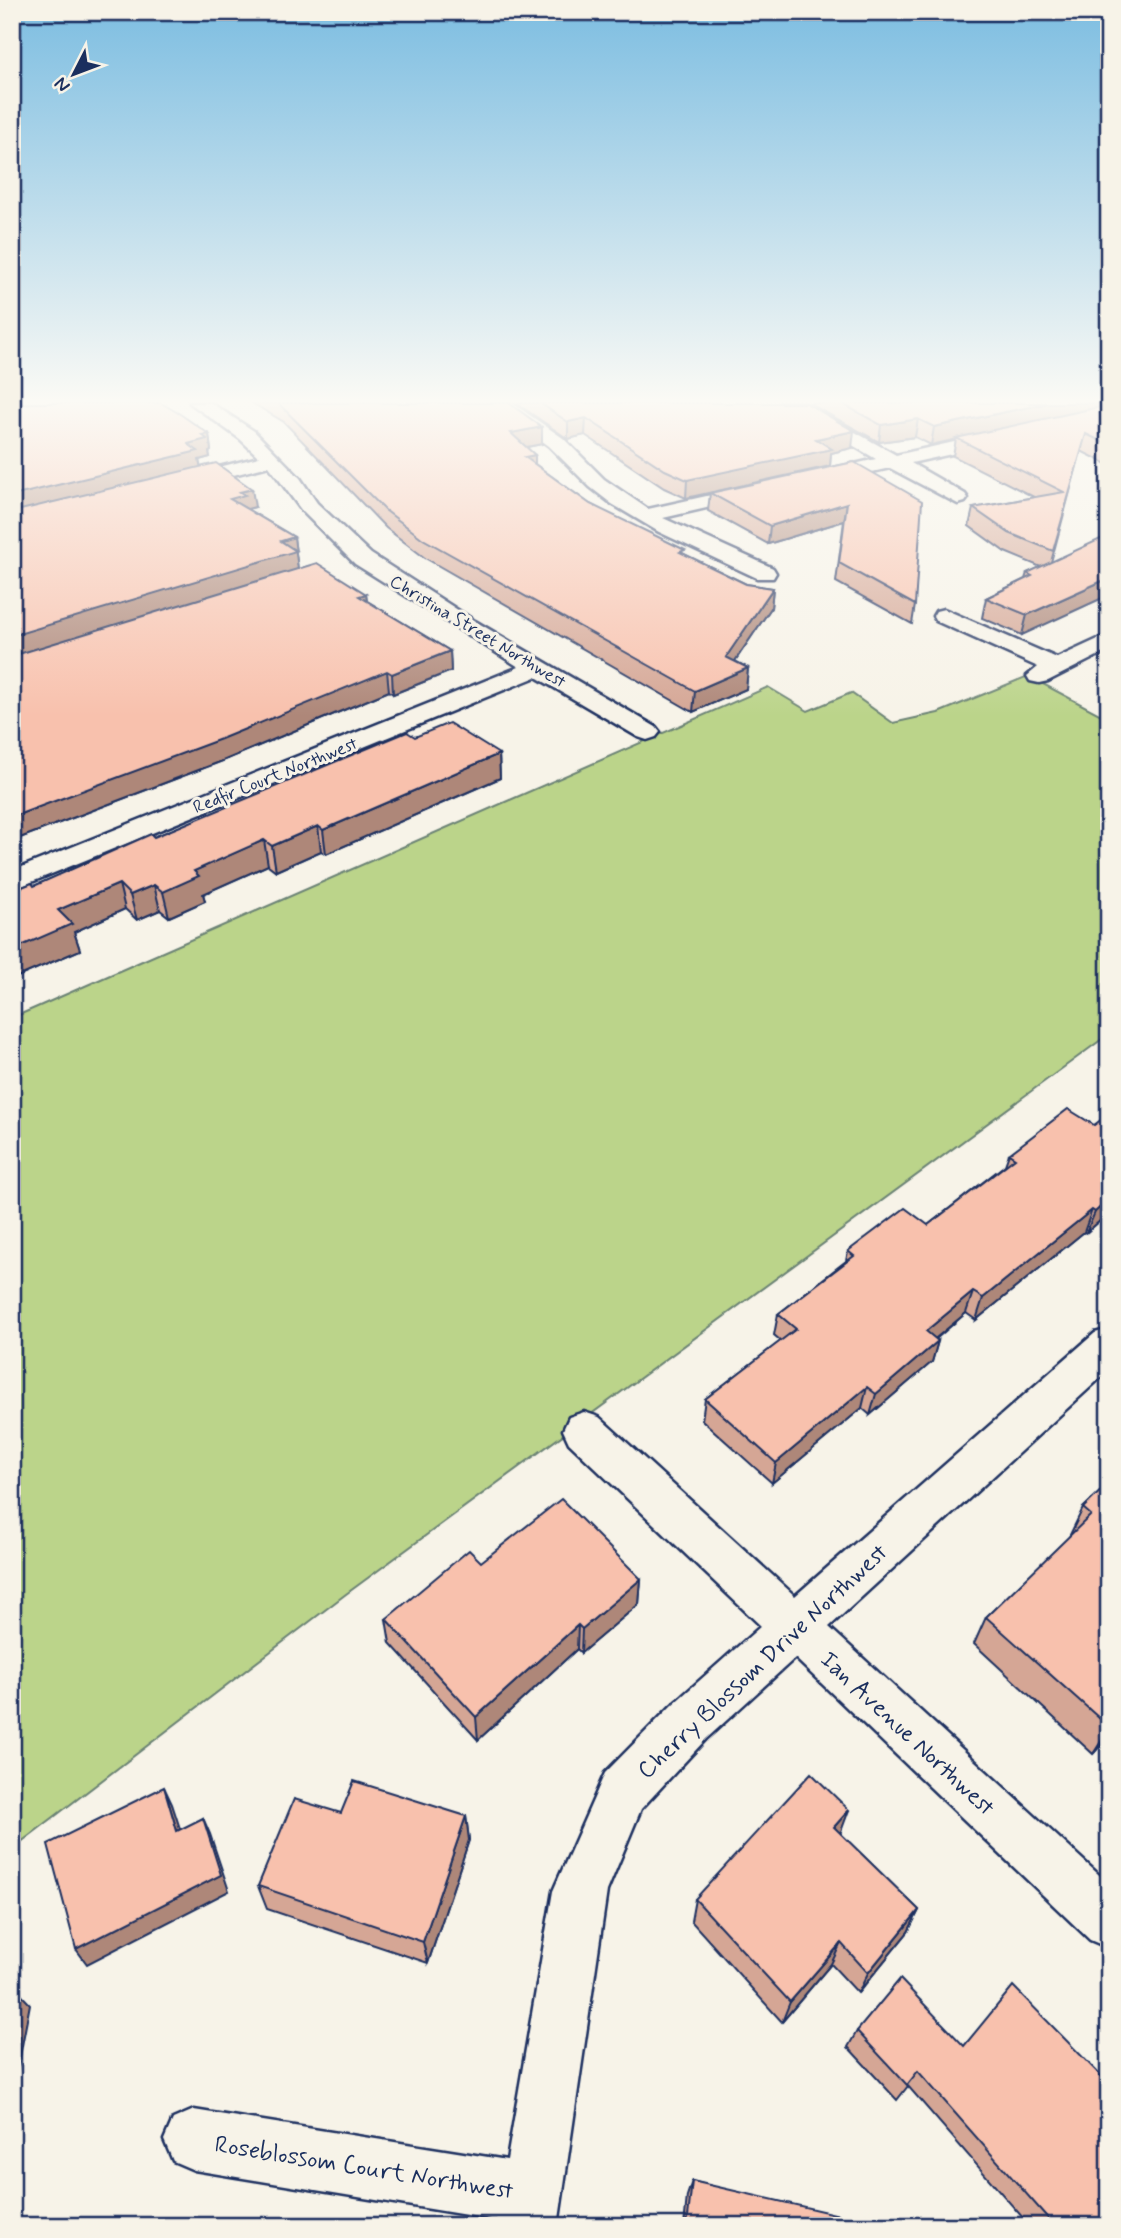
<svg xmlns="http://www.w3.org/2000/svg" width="1121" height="2238" font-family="Mynerve,sans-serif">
<rect width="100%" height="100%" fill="#f7f3e8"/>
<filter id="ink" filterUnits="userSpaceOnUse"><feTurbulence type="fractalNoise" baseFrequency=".0143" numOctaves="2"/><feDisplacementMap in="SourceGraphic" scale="14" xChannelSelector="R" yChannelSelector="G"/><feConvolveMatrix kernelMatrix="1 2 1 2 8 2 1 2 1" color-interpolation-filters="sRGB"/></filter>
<g filter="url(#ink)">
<polygon fill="#bbd48a" stroke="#6b8274" stroke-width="2" points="1028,676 1109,719 1109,1034 346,1594 12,1849 12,1018 768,687 808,711 851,693 893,723 938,713"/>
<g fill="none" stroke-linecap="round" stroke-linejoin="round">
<defs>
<g id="minor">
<polygon points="190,403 211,403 254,431 300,478 317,503 371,554 475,621 656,727 660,732 656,737 647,740 638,737 536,677 12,890 12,871 519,667 355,564 302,511 269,466 182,488 175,486 172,482 175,478 259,457 240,439"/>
<polygon points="491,403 512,403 563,438 604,479 648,509 756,485 763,487 766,491 763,495 663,518 773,568 776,573 773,578 757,578 659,532 612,504 590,487 549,446"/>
<polygon points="781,403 803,403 896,455 999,432 1008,438 1006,442 911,463 965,494 968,498 965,502 958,504 890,468 818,484 811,482 808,478 811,474 876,459"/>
<polygon points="944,609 1057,658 1109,634 1109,650 1048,681 1039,683 1030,681 1027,676 1038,667 936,621 933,616 936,611"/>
<polygon points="1109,1329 1109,1370 829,1627 1109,1884 1109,1948 1090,1940 795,1658 706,1739 641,1809 607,1891 558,2226 496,2226 497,2220 194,2170 173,2161 164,2140 173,2119 194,2110 507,2160 553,1891 605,1773 672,1705 761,1626 569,1443 563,1430 569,1417 584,1412 599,1417 795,1596 1095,1333"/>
</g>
</defs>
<use href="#minor" stroke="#1b2f5e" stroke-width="5"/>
<use href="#minor" fill="#f7f3e8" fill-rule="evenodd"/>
</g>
<g fill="#d5a695" stroke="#1b2f5e" stroke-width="2">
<polygon points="252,403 509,403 542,444 527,447 535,464 590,504 684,554 746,584 773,588 771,608 735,661 748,668 746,689 693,712 425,558 386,528 284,422"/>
<polygon points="516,403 806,403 852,448 831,453 830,466 686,498 664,488 585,435 568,439"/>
<polygon points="808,403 1109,403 1109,465 1081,451 1051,562 1022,635 982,618 986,598 1025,579 1027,573 1041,567 1005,552 969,526 973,508 1034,497 953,456 956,439 931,445 915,437 879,442"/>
<polygon points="209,434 211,451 209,452 210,457 199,460 200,467 255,507 247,509 294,537 298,569 366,594 367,601 450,651 451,671 393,694 389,691 225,760 12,841"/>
<polygon points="854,462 915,605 912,624 836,582 844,521 768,544 708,511 710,493"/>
<polygon points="415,737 499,754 500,778 326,854 321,851 276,871 268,865 203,894 205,901 169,917 160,910 137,920 125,909 74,932 80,950 15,978 12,975 12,891 34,886 154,837"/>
<polygon points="1009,1154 1109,1213 1086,1233 1084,1232 976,1320 966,1313 936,1339 938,1341 932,1362 870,1415 862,1408 772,1483 702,1420 705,1399 781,1341 774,1335 778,1314 846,1261 848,1251 928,1225 1005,1165"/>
<polygon points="1109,1483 1109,1736 1093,1754 974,1644 986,1617 1069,1537 1083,1508"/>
<polygon points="481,1562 641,1579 639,1604 581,1653 577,1649 478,1740 390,1643 386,1619"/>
<polygon points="341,1813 466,1816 469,1840 428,1963 267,1909 258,1886"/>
<polygon points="840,1833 919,1910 908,1932 858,1993 831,1964 782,2022 691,1921 695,1899"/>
<polygon points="857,2031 964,2046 1100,2102 1109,2226 1030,2226 908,2086 897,2100 848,2047"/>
<polygon points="692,2181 861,2226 684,2226 687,2196"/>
</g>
<g fill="#ae8779" stroke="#1b2f5e" stroke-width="2">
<polygon points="12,403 41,403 12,409"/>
<polygon points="1048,403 1103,403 1101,407 931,445 934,427"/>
<polygon points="586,418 585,435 568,439 568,422"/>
<polygon points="918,419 915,437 879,442 881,425"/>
<polygon points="542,427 542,444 511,450 511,433"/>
<polygon points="854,431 852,448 831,453 830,466 686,498 687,480 816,439"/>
<polygon points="209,434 211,451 209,452 210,457 199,460 201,469 12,515 12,496 188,444 202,435"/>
<polygon points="535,455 535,473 525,457"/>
<polygon points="252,489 255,507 247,509 230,499 240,492"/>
<polygon points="847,503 844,521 768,544 770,526"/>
<polygon points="294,537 298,570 12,658 12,636"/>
<polygon points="1109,578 1109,595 1022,635 1027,615"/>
<polygon points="773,588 771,608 724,677 726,657"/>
<polygon points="366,594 368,613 359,596"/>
<polygon points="450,651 451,671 393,694 392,674"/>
<polygon points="748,668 746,689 693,712 695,691"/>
<polygon points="387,671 389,691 225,760 12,841 12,817"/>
<polygon points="499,754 500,778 326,854 323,830"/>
<polygon points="318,826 321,851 276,871 272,846"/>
<polygon points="264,840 268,865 203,894 205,901 169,917 163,892 194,871"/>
<polygon points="119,884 125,909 74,932 80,950 15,978 12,971 12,950 58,910"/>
<polygon points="154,885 160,910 137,920 130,895"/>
<polygon points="1109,1199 1109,1213 1086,1233 1095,1212"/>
<polygon points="1092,1210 1084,1232 976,1320 983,1298"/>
<polygon points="973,1292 966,1313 919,1352 926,1331"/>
<polygon points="938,1341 932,1362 870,1415 876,1394"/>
<polygon points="867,1387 862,1408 772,1483 776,1463"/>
<polygon points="641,1579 639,1604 581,1653 582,1629"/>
<polygon points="578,1625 577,1649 478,1740 476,1717"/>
<polygon points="1109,1729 1109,1736 1093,1754"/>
<polygon points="164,1787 172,1804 186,1847 177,1831"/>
<polygon points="849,1810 840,1834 834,1827"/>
<polygon points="466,1816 469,1840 428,1963 423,1942"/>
<polygon points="203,1818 210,1834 229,1891 87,1964 76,1949"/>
<polygon points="919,1910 908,1932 858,1993 868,1973"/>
<polygon points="841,1943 831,1964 782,2022 790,2002"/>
<polygon points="12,1985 30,2004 12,2098"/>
</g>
<g fill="#f8c1ad" stroke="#1b2f5e" stroke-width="2">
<polygon points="31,403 161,403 180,414 209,434 202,435 207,439 188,444 198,451 12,496 12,407"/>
<polygon points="278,403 509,403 542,427 511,433 535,455 525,457 590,504 685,550 680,552 746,584 773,588 726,657 748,668 695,691 423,539 385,510"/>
<polygon points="540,403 806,403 854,431 816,439 832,449 687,480 665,470 586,418 568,422"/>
<polygon points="841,403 1048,403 934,427 918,419 881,425"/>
<polygon points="1109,405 1109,445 1086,434 1053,551 1009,533 973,508 1064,492 956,438"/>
<polygon points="854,462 922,501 915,605 839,563 847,503 770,526 710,493"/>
<polygon points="216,463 252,489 240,492 245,495 230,499 294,537 281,541 296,551 12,636 12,512"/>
<polygon points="1109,535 1109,578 1027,615 986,598 1032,576 1027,573"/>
<polygon points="317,563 366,594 359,596 450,651 392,674 387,671 221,739 12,817 12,656"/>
<polygon points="449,723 499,754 323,830 318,826 272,846 264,840 194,871 199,876 163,892 154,885 130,895 119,884 58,910 72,924 12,950 12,891 32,883 34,886 151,834 154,837 407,732 415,737"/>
<polygon points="1068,1109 1094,1125 1109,1114 1109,1199 1095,1212 1092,1210 983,1298 973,1292 926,1331 938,1341 876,1394 867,1387 776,1463 705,1399 796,1329 778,1314 854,1256 848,1251 905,1208 928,1225 1015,1158 1009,1154"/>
<polygon points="1109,1483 1109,1727 986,1617 1091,1515 1083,1508"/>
<polygon points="561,1499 641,1579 582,1629 578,1625 476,1717 386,1619 469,1550 481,1562"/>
<polygon points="811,1773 849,1810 834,1827 919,1910 868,1973 841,1943 790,2002 695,1899"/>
<polygon points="354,1781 466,1816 423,1942 258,1886 294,1799 341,1813"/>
<polygon points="164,1787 177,1831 203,1818 221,1875 76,1949 48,1844"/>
<polygon points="900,1979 964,2046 1013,1986 1109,2084 1109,2090 1100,2102 1109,2110 1109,2226 1052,2226 1053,2224 918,2071 907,2085 857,2031"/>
<polygon points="692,2181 861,2220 861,2226 687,2226"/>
</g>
</g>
<linearGradient id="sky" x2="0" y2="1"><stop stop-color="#7cbde1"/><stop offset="0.56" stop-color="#fbfaf5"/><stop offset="1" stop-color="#fbfaf5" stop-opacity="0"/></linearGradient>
<rect width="1121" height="716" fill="url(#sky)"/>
<g text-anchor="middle" stroke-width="6" stroke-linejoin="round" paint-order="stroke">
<g font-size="18" fill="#1b2f5e" stroke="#f7f3e8">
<text transform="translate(478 631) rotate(31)" y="6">Christina Street Northwest</text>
<text transform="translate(275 775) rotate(-22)" y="6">Redfir Court Northwest</text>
</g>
<g font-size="24" fill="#1b2f5e" stroke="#f7f3e8">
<text transform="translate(762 1661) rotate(-43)" y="8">Cherry Blossom Drive Northwest</text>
<text transform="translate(908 1733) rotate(43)" y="8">Ian Avenue Northwest</text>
<text transform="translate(364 2167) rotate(9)" y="8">Roseblossom Court Northwest</text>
</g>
</g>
<rect width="1121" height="2238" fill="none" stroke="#f7f3e8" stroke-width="42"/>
<rect x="21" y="21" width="1079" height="2196" fill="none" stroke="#1b2f5e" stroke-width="2.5" filter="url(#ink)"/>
<g transform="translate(74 74) rotate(228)" stroke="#f7f3e8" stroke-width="5" paint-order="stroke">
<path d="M0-5L12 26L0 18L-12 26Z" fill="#1b2f5e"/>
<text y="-10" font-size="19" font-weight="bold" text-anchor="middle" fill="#1b2f5e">N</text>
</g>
</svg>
